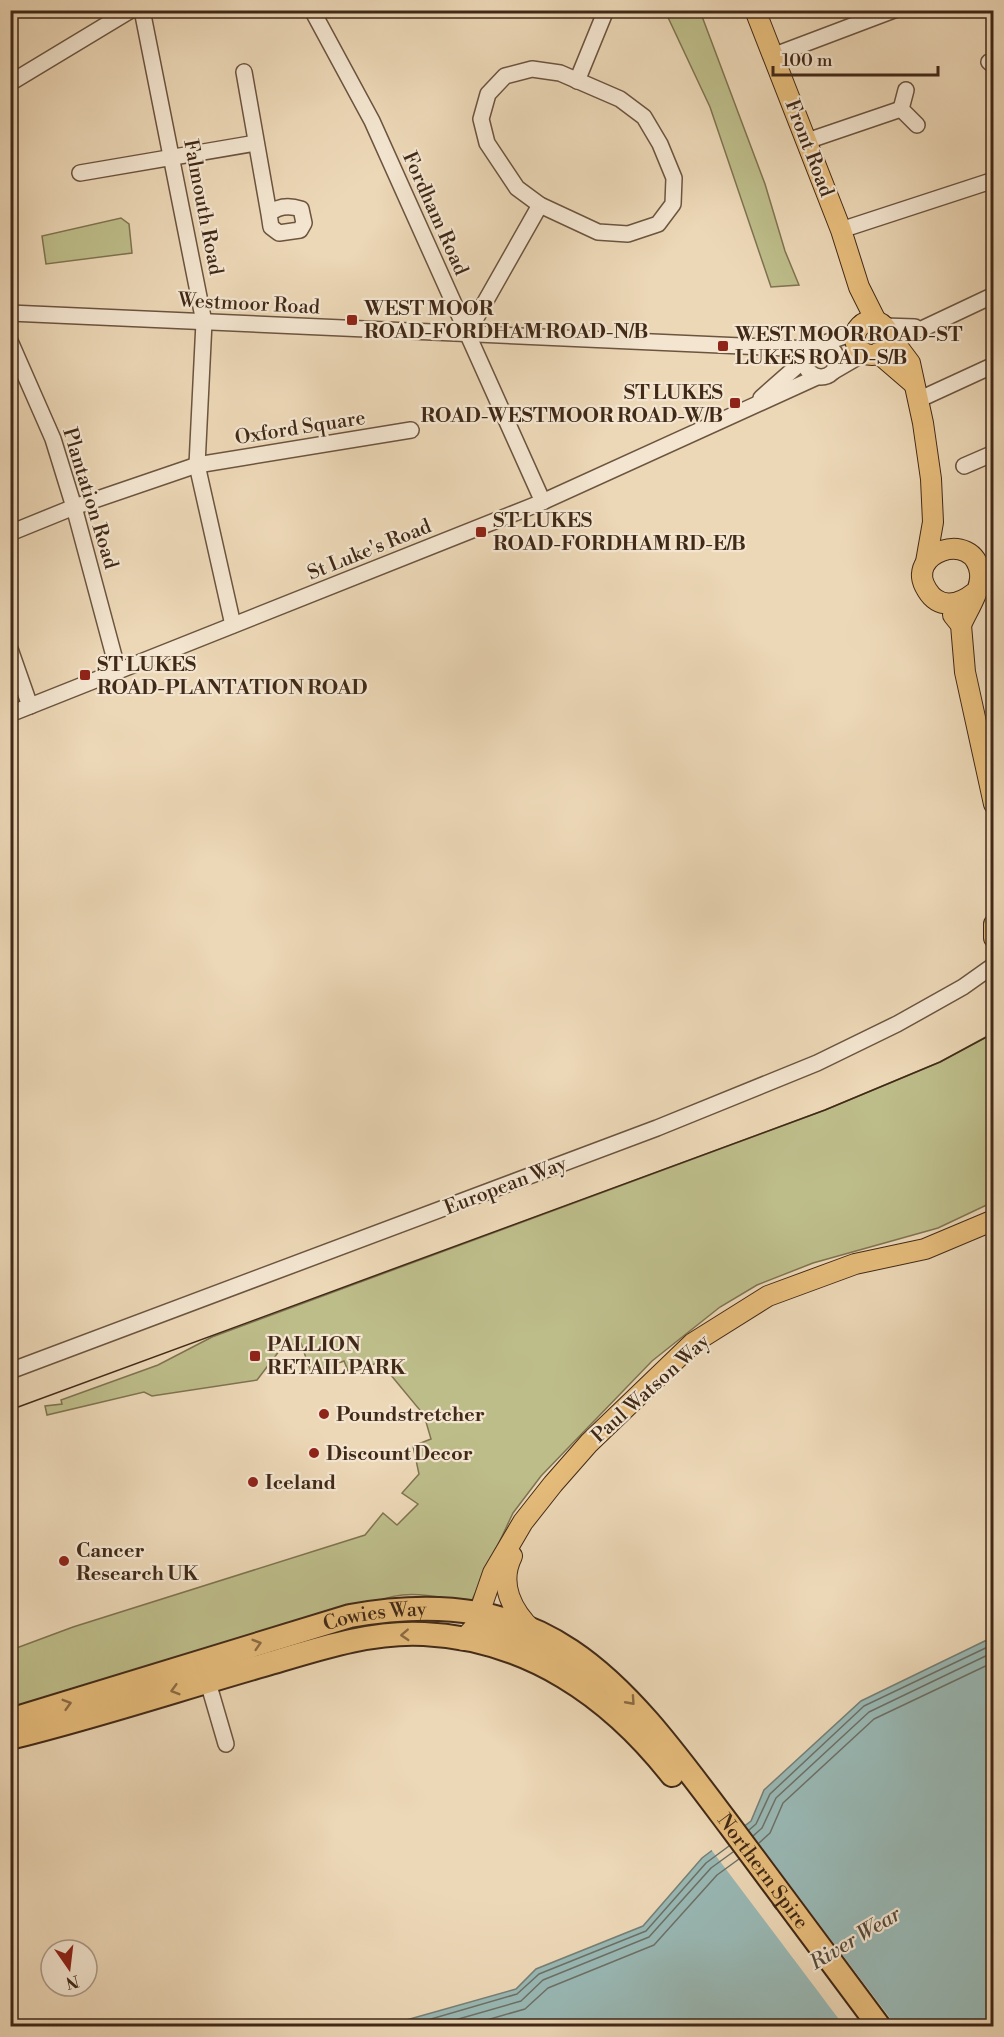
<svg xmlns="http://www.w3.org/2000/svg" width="1004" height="2037" font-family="'Libre Bodoni',serif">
<rect width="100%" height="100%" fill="#ecd7b6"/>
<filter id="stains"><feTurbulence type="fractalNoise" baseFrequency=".00333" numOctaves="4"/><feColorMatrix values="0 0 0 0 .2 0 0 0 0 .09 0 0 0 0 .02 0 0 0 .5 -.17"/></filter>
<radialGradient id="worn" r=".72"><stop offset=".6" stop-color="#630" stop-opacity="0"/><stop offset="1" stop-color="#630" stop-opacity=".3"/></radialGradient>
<g fill="#bdbd8a" stroke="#7f7350" stroke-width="1.5">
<polygon points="665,11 700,11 765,184 785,251 799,285 771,287 710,107"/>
<polygon points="121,218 129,224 132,253 46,264 42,236"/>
<path d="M993,1033v169l-55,26 -125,35 -56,22 -37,22 -68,54 -111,115 -28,37 -41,87 -7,1c-30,-4 -60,-13 -88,1l-366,106v-58l62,-23 292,-92 18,-22 14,12 21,-21 -16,-11 17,-19 -6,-28 18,-7 -7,-24 -44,-53 -31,11 -5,-12 -33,12 -10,-30 -18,3 -26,34 -105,16 -8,-4 -97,23 -2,-9 17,-2 -1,-4 97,-35 54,-28 613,-227 115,-48z"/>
</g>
<polygon fill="#99b8b4" stroke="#767f75" stroke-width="1.5" points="993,1637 993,2026 385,2026 516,1989 536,1969 643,1926 702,1858 751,1821 764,1790 861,1701"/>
<polygon fill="#ecd7b6" points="743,1823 896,2026 844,2026 710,1848"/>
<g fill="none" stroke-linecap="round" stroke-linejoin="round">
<g stroke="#6d7066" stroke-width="1.5">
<polyline points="749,1830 756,1824 770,1794 864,1706 994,1644"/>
<polyline points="753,1836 762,1828 776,1798 869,1712 994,1652"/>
<polyline points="759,1843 770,1833 783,1803 874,1719 994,1662"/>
<polyline points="407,2026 517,1994 539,1974 646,1931 706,1863 729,1846"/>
<polyline points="434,2026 521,2001 543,1980 649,1937 711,1868 733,1852"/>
<polyline points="466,2026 525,2009 548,1988 654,1945 717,1875 739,1859"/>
</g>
<defs>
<g id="minor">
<polyline points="142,10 204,322 197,465 233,625"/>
<polyline points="312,10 372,121 543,502"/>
<polyline points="775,55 894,10"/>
<polyline points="989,62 994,65"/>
<polygon points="532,69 560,73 620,99 644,117 660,144 674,178 673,204 658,224 628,234 598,232 540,205 517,188 487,143 481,119 488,94 505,76"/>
<path d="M244,72l25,142 2,13 8,6 21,-3 4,-7 -3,-14c-12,-4 -23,-3 -32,5"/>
<polyline points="577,81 606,10"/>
<polyline points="10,83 131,10"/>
<polyline points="906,90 901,109 917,125"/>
<polyline points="807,141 901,109"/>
<polyline points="80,173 256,143"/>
<polyline points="841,230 994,180"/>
<polyline points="10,313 809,349"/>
<polyline points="884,326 915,327"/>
<polyline points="467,334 540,205"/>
<polyline points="888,340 924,328 994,295"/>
<polyline points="10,341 53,439 74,507 118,671"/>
<polyline points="822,344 856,332"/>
<circle cx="821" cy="361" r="16"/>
<polyline points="834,371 865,353"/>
<polyline points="761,398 804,360"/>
<polyline points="918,400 994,365"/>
<polyline points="964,466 994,453"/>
<polyline points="10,533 74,507 197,465 411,430"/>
<polyline points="10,649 30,706"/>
<polyline points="10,714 540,503 817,377"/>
<polyline points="10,1371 657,1128 817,1063 897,1024 963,987 994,965"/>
<polyline points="205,1672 226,1744"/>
</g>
<g id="major">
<polyline points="755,10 841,230 859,287 876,321"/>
<circle cx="872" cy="338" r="17"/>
<polyline points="887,344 898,347 910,363 923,423 931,479 933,522 926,562"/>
<polyline points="878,353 914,384"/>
<polyline points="953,615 961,625 965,672 994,804"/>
<path d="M961,625c6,-14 21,-36 19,-52 -6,-45 -77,-20 -53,17 12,20 32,15 47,3"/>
<polyline points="994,924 994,938"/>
<path d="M512,1556c-14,28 0,55 21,75"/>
<polyline points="478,1613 485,1628 543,1650 597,1685"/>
<polyline points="463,1640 474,1628 493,1573 523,1522 553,1484 589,1443 693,1343 768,1296 855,1264 925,1249 994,1220"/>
</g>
<g id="highway">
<path id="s1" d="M10,1720l340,-104c201,-36 272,66 380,210 50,67 100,134 149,200"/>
<path d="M10,1738c86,-21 170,-49 254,-73 51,-15 106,-34 160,-31 104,5 186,62 248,141"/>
</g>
</defs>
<use href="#minor" stroke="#6c543f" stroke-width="18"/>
<use href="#major" stroke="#412917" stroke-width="22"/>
<use href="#highway" stroke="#412917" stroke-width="26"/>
<use href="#minor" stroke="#f3e5d0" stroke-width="15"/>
<use href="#major" stroke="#e6bc7b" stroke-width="20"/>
<use href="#highway" stroke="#e6bc7b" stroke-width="22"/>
<polyline stroke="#412917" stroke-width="1.5" points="10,1410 825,1110 940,1062 994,1033"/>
</g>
<defs><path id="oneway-chevron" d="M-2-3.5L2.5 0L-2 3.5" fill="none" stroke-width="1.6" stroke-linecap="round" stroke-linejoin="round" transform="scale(1.5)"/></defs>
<g stroke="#8b6b44">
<use href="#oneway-chevron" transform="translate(405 1635) rotate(177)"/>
<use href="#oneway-chevron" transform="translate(257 1644) rotate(-17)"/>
<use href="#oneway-chevron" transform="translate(175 1690) rotate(164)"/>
<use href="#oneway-chevron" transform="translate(631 1701) rotate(48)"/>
<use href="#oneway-chevron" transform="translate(67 1704) rotate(-16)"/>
</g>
<g fill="#8f2418" stroke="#f3e5d0" stroke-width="2">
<rect x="346" y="314" width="12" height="12" rx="3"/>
<rect x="717" y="340" width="12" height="12" rx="3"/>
<rect x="729" y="397" width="12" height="12" rx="3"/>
<rect x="475" y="526" width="12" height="12" rx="3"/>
<rect x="79" y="669" width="12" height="12" rx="3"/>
<rect x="249" y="1350" width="12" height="12" rx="3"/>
<circle cx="324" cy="1414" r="6"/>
<circle cx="314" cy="1453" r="6"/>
<circle cx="253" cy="1482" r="6"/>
<circle cx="64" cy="1561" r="6"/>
</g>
<g text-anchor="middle" stroke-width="4.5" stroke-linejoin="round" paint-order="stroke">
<g font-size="20" fill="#412917" stroke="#f3e5d0">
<text transform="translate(810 148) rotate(69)" y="7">Front Road</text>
<text transform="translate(204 207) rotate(79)" y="7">Falmouth Road</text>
<text transform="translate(436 213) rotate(66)" y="7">Fordham Road</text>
<text transform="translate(249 303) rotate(3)" y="7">Westmoor Road</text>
<text transform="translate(300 427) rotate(-9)" y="7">Oxford Square</text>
<text transform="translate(91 498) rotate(73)" y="7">Plantation Road</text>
<text transform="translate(369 549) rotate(-22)" y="7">St Luke's Road</text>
<text transform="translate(505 1185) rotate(-21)" y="7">European Way</text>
<text transform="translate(650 1388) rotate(-42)" y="7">Paul Watson Way</text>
<text dy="7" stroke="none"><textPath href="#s1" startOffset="380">Cowies Way</textPath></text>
<text dy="7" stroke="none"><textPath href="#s1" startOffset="879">Northern Spire</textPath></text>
</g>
<g font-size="20" font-weight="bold" fill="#412917" stroke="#f3e5d0" text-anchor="start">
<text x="364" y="315">WEST MOOR<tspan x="364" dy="23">ROAD-FORDHAM ROAD-N/B</tspan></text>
<text x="735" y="341">WEST MOOR ROAD-ST<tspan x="735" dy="23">LUKES ROAD-S/B</tspan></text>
<text x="723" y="399" text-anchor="end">ST LUKES<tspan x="723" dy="23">ROAD-WESTMOOR ROAD-W/B</tspan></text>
<text x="493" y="527">ST LUKES<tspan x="493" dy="23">ROAD-FORDHAM RD-E/B</tspan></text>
<text x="97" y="671">ST LUKES<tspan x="97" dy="23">ROAD-PLANTATION ROAD</tspan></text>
<text x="267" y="1351">PALLION<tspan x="267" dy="23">RETAIL PARK</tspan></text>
<text x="336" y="1421">Poundstretcher</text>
<text x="326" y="1460">Discount Decor</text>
<text x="265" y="1489">Iceland</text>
<text x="76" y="1557">Cancer<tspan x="76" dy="23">Research UK</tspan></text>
</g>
<g font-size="21" font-style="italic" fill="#574d3e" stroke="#f3e5d0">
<text transform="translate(855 1938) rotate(-31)" y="7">River Wear</text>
</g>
</g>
<rect width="1004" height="2037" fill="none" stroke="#ecd7b6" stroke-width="36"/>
<rect x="12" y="12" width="980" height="2013" fill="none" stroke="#412917" stroke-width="3"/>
<rect x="18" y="18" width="968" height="2001" fill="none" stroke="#412917" stroke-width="1.5"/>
<g transform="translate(69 1968) rotate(166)"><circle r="28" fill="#f3e5d0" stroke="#ac9a86" stroke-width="1.5"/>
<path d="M0-4.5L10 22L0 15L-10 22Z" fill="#8f2418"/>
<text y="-9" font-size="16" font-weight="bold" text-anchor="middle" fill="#412917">N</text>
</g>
<path d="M773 66v9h165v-9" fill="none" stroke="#412917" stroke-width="3"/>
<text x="782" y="66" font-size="18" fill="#412917" stroke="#f3e5d0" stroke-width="4.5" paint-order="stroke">100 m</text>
<rect width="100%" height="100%" filter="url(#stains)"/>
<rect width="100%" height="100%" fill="url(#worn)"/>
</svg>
